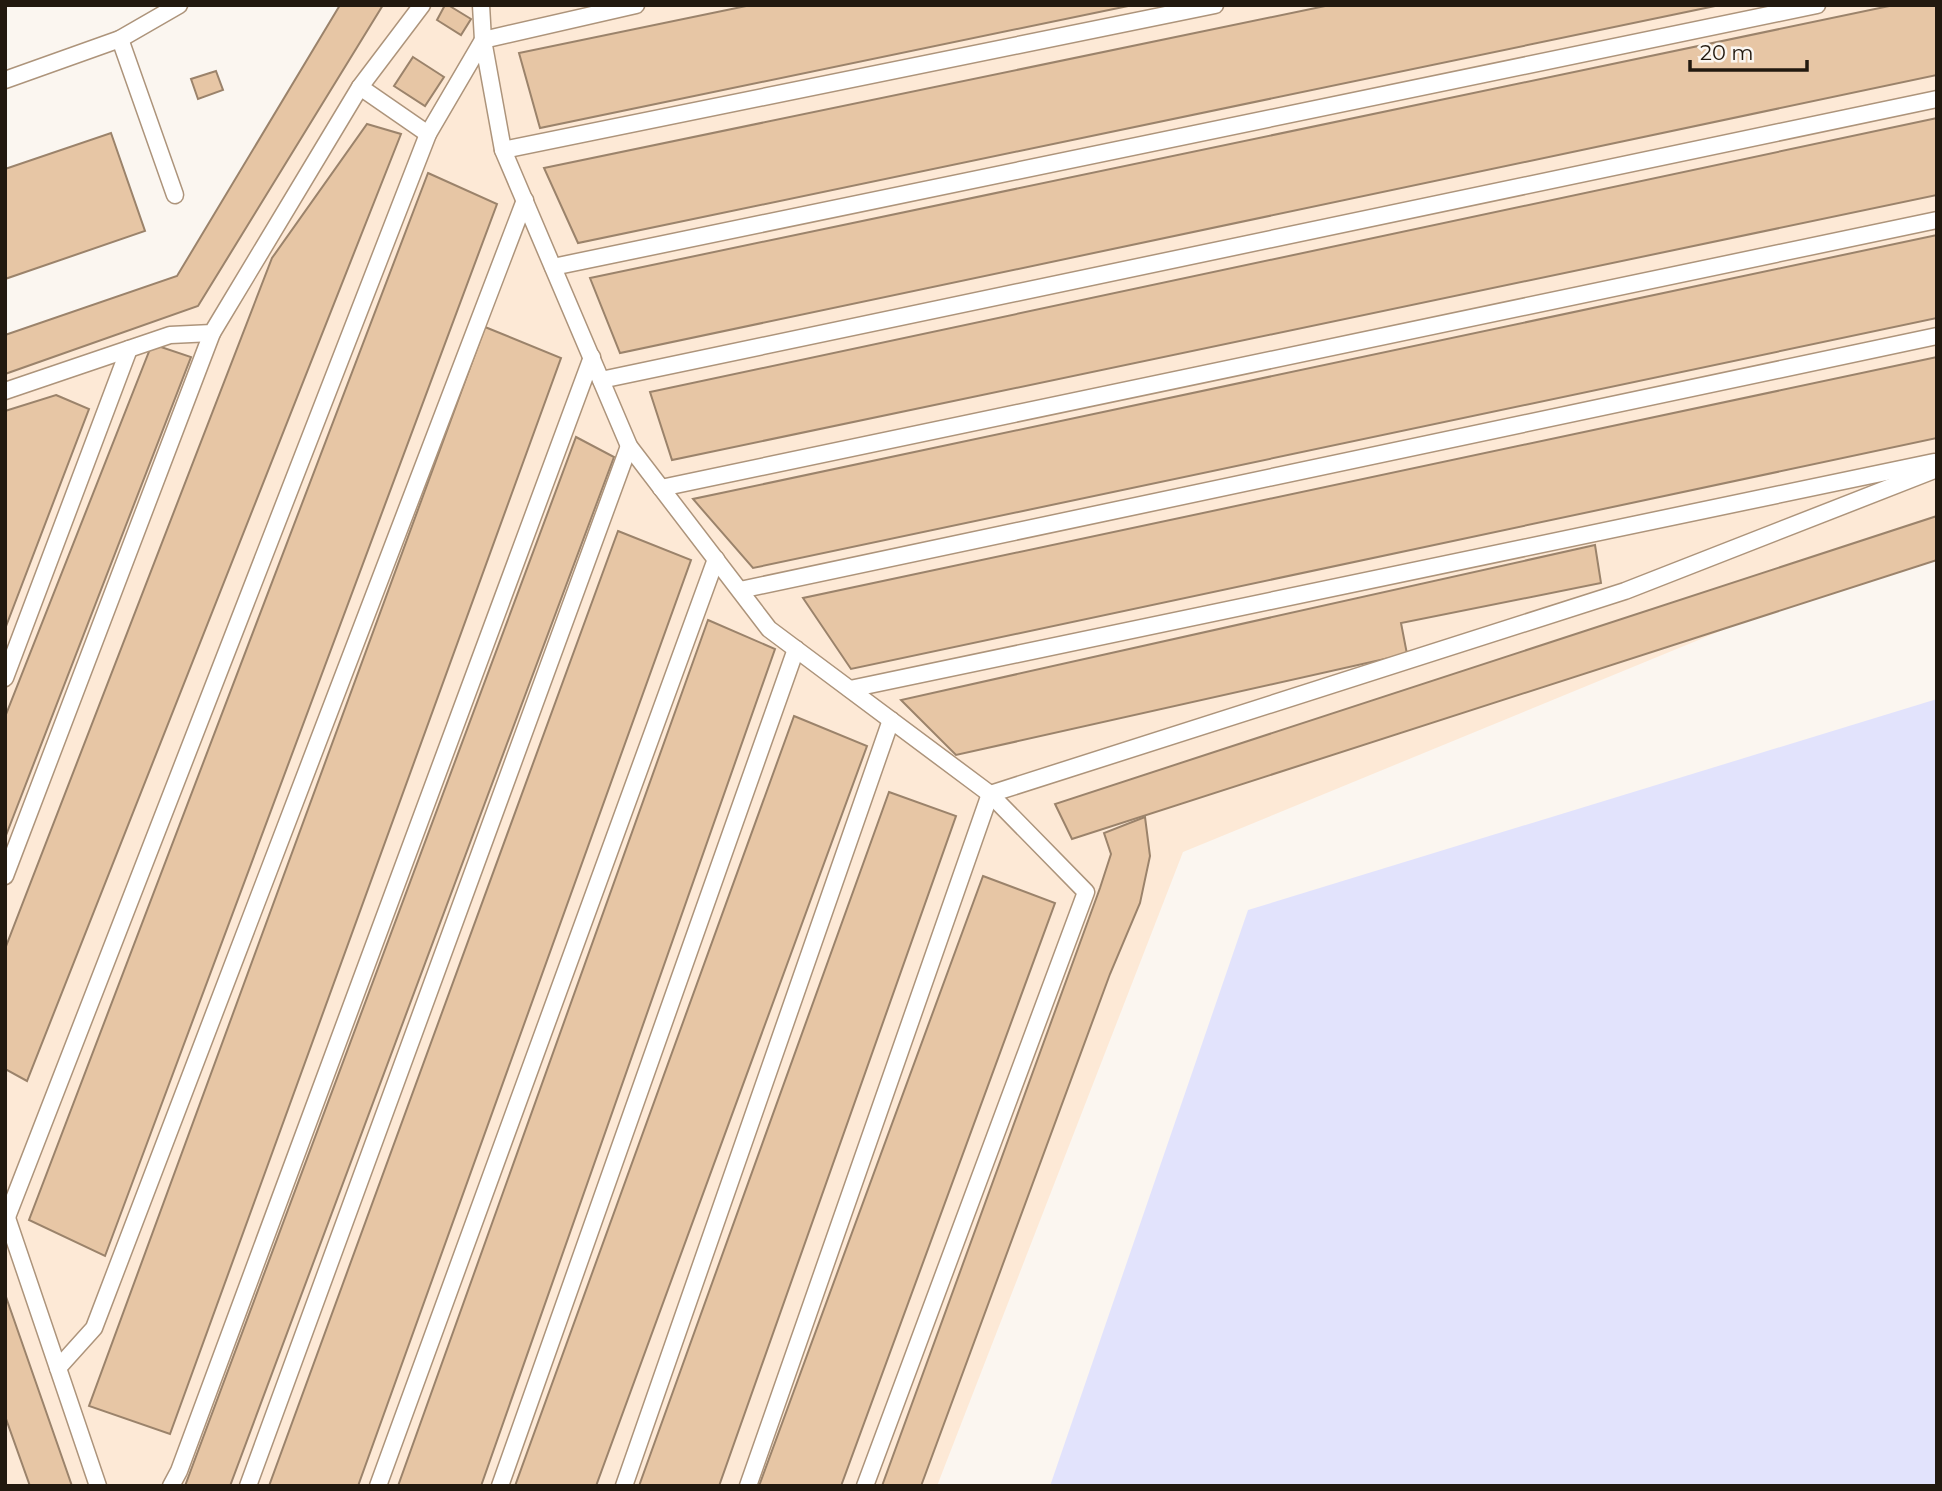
<svg xmlns="http://www.w3.org/2000/svg" width="1942" height="1491" font-family="Montserrat,sans-serif">
<rect width="100%" height="100%" fill="#fbf6f0"/>
<polygon fill="#fde9d6" points="340,5 1937,5 1937,542 1183,852 937,1486 6,1486 5,335 177,276"/>
<polygon fill="#e2e3fc" points="1937,699 1937,1486 1050,1486 1248,910"/>
<g fill="#e7c6a5" stroke="#9b836b" stroke-width="2">
<polygon points="340,5 383,5 198,306 5,374 5,335 177,276"/>
<polygon points="445,5 448,5 471,19 461,35 437,20"/>
<polygon points="751,5 1133,5 540,128 519,53"/>
<polygon points="1330,5 1720,5 578,243 544,168"/>
<polygon points="1894,5 1937,5 1937,75 620,353 590,278"/>
<polygon points="413,57 444,77 425,106 394,86"/>
<polygon points="216,71 223,90 198,99 191,79"/>
<polygon points="1937,118 1937,195 672,460 650,392"/>
<polygon points="367,124 401,134 27,1081 5,1069 5,949 272,258"/>
<polygon points="111,133 145,231 5,279 5,169"/>
<polygon points="428,173 497,204 105,1256 29,1220"/>
<polygon points="1937,235 1937,318 753,568 693,499"/>
<polygon points="485,327 561,358 170,1434 89,1406"/>
<polygon points="152,344 191,357 5,838 5,717"/>
<polygon points="1937,357 1937,438 851,669 803,598"/>
<polygon points="56,395 89,409 5,629 5,411"/>
<polygon points="576,437 614,457 230,1486 185,1486"/>
<polygon points="1937,516 1937,560 1072,839 1055,804"/>
<polygon points="618,531 691,560 358,1486 269,1486"/>
<polygon points="1595,545 1601,583 1401,623 1407,654 956,755 901,700"/>
<polygon points="708,620 775,649 481,1486 398,1486"/>
<polygon points="794,716 867,746 596,1486 515,1486"/>
<polygon points="889,792 956,816 719,1486 639,1486"/>
<polygon points="1145,817 1150,856 1140,903 1110,974 921,1486 882,1486 1100,888 1111,854 1104,833"/>
<polygon points="983,876 1055,903 841,1486 759,1486"/>
<polygon points="5,1294 72,1486 30,1486 5,1416"/>
</g>
<g fill="none" stroke-linecap="round" stroke-linejoin="round">
<defs>
<g id="service">
<polyline points="481,5 483,40 503,150 629,446 769,629 990,794 1086,892 865,1486"/>
<polyline points="120,39 175,195"/>
<polyline points="5,80 120,39 179,5"/>
<polyline points="360,87 428,134"/>
<polyline points="503,150 1215,5"/>
<polyline points="553,267 1817,5"/>
<polyline points="601,380 1937,99"/>
<polyline points="5,391 170,335 212,333 360,87 422,5"/>
<polyline points="661,488 1937,220"/>
<polyline points="740,590 1937,336"/>
<polyline points="5,678 129,349"/>
<polyline points="850,689 1934,462"/>
<polyline points="5,876 212,333"/>
<polyline points="5,1212 98,1486"/>
<polyline points="7,1217 428,134 483,40 636,5"/>
<polyline points="58,1368 94,1328 525,200"/>
<polyline points="171,1486 179,1471 592,357"/>
<polyline points="248,1486 629,446"/>
<polyline points="378,1486 716,559"/>
<polyline points="500,1486 796,649"/>
<polyline points="624,1486 891,720"/>
<polyline points="748,1486 990,794 1625,591 1937,469"/>
</g>
</defs>
<use href="#service" stroke="#ad947b" stroke-width="19"/>
<use href="#service" stroke="#fff" stroke-width="16"/>
</g>
<rect width="1942" height="1491" fill="none" stroke="#22190f" stroke-width="14"/>
<path d="M1690 60v10h117v-10" fill="none" stroke="#22190f" stroke-width="3.5"/>
<text x="1700" y="60" font-size="21" fill="#22190f" stroke="#fbf6f0" stroke-width="5" paint-order="stroke">20 m</text>
</svg>
